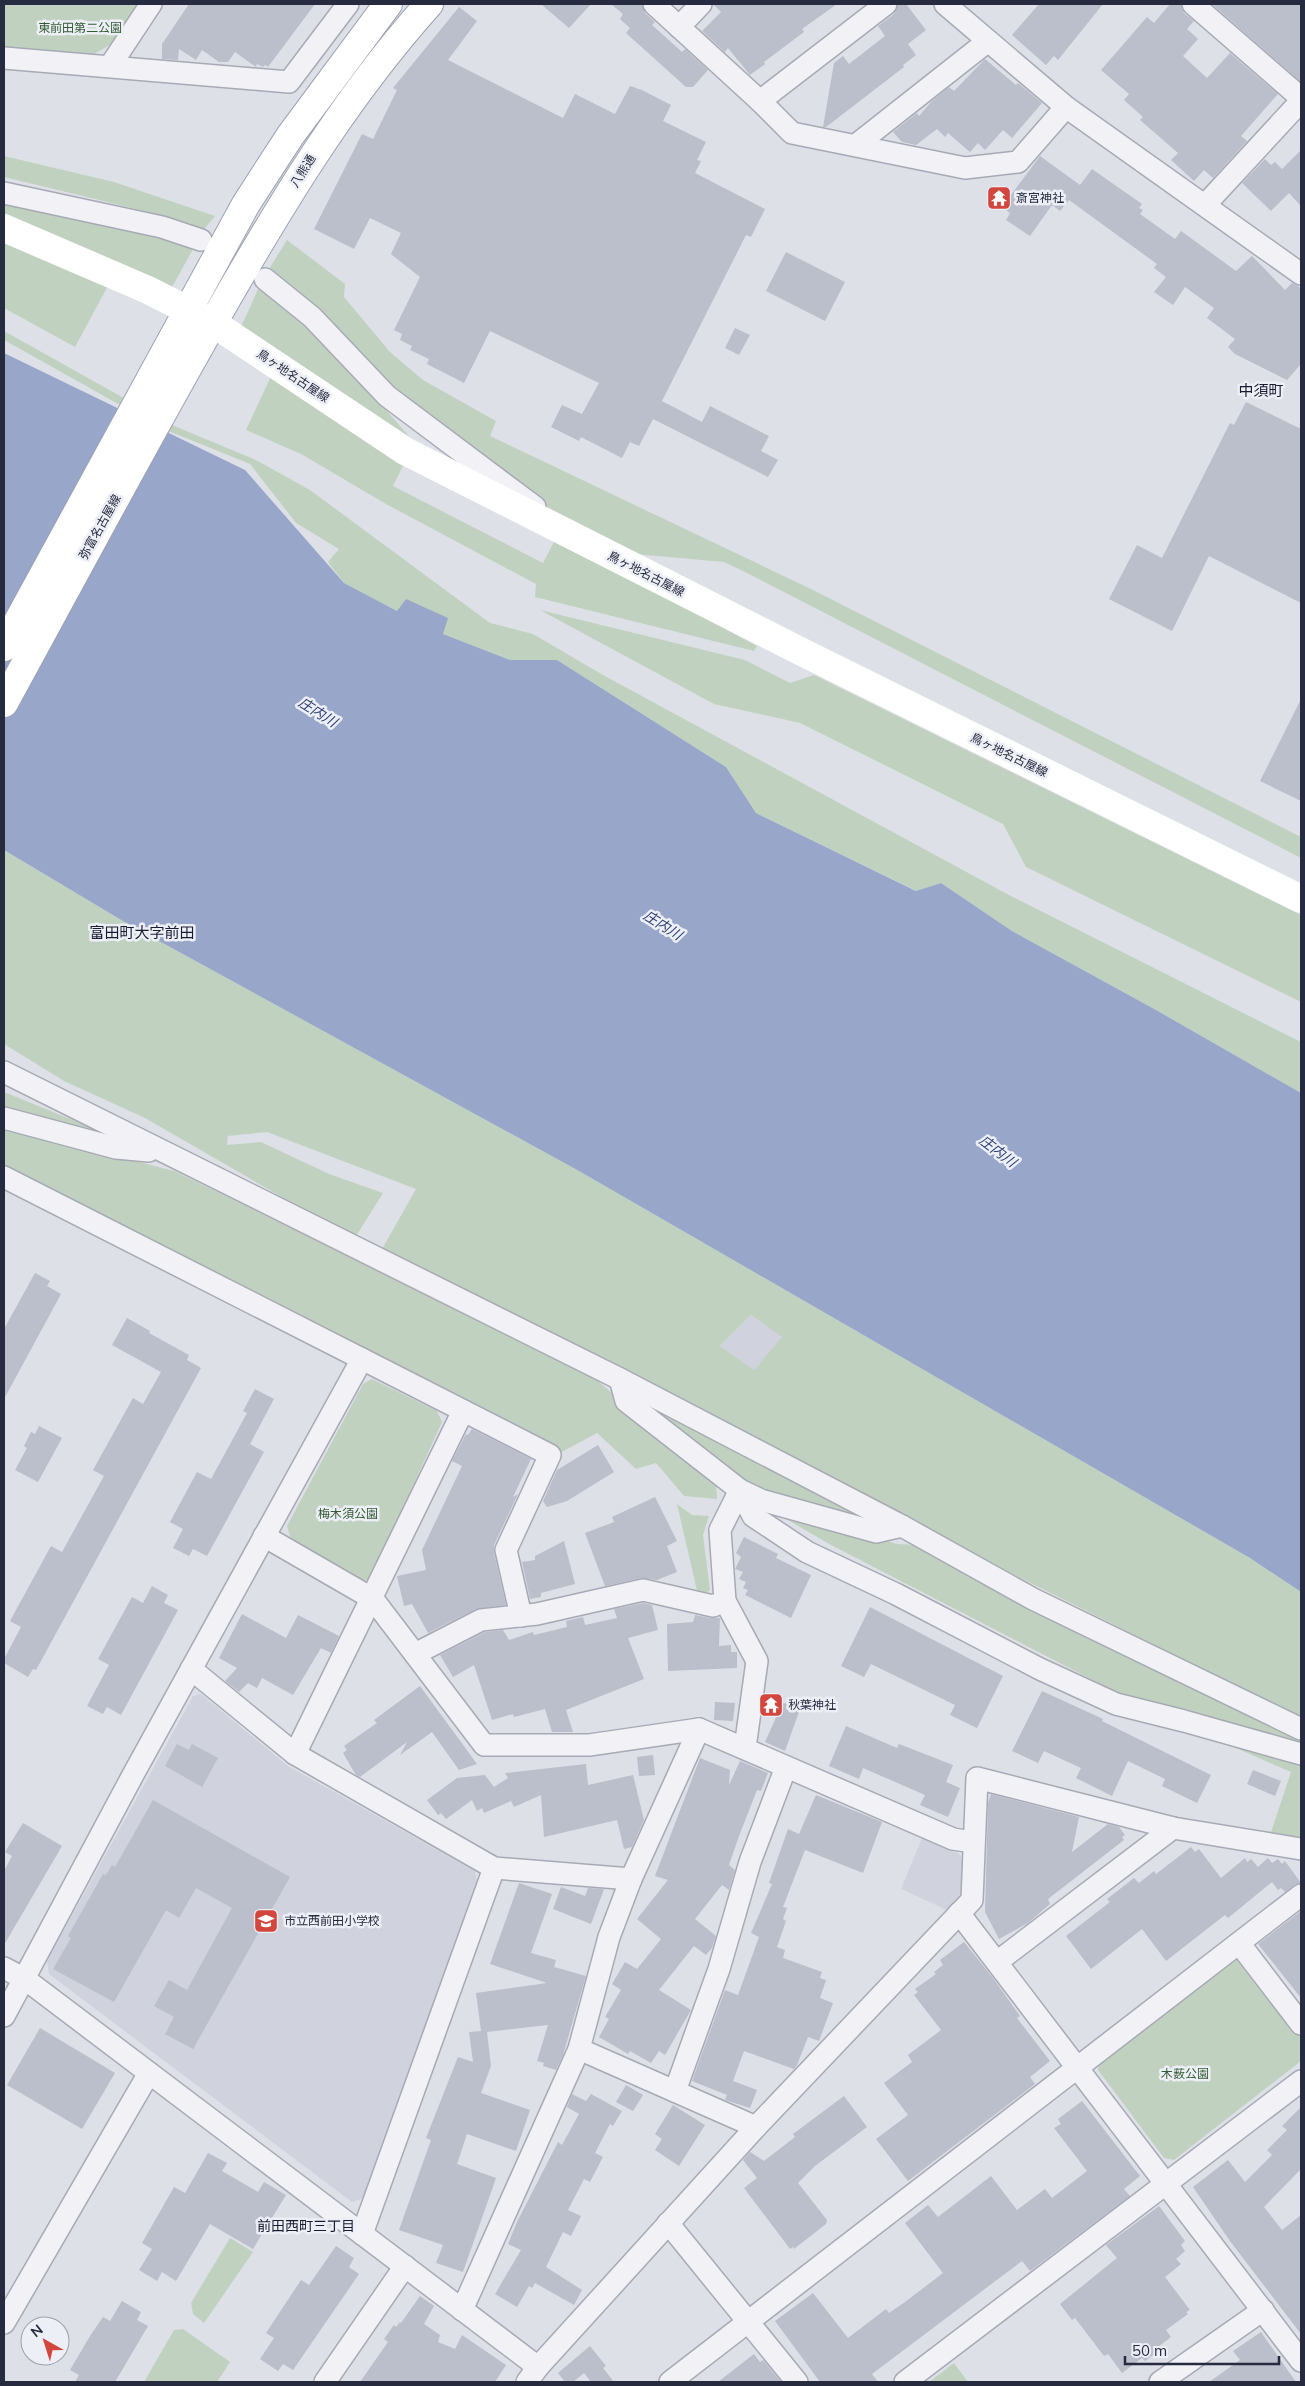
<svg xmlns="http://www.w3.org/2000/svg" width="1305" height="2386" font-family="Mulish,'Noto Sans JP',sans-serif">
<rect width="100%" height="100%" fill="#dee0e8"/>
<g fill="#d0d2dd">
<polygon points="751,1315 783,1337 754,1370 720,1346"/>
<polygon points="201,1694 288,1766 475,1871 477,1881 370,2196 352,2202 49,1974 47,1961 193,1696"/>
<polygon points="922,1838 958,1853 963,1859 963,1892 947,1910 901,1889"/>
</g>
<g fill="#c0d2bf" fill-rule="evenodd">
<polygon points="4,4 140,4 117,41 94,54 4,48"/>
<polygon points="4,156 114,182 215,216 204,229 165,216 4,177"/>
<polygon points="4,202 159,237 193,249 171,289 4,213"/>
<polygon points="4,238 109,284 75,347 4,308"/>
<polygon points="287,240 345,284 344,297 390,352 423,380 496,421 490,436 811,589 1301,837 1301,858 745,572 724,562 623,553 572,527 396,392 323,315 269,269"/>
<path d="M259,287c60,47 111,104 161,162l-179,-122z"/>
<polygon points="4,331 172,425 256,460 310,490 490,623 533,634 603,675 1009,895 1301,1042 1301,1093 1156,1010 1012,931 941,883 917,891 756,813 726,767 557,660 510,660 443,634 447,618 397,611 344,583 328,562 339,549 296,523 250,464 161,428 4,340"/>
<polygon points="273,372 405,462 393,486 543,563 556,538 757,646 754,651 535,597 536,584 386,504 301,454 246,430"/>
<polygon points="540,610 745,660 790,683 814,675 1301,915 1301,1002 1026,867 1003,824 800,723 714,704"/>
<path d="M4,850l124,74 451,247 671,387 51,34v126l-435,-217 -484,-252 34,-60 -149,-57 -39,4 -1,9 34,-3 68,32 54,19 -27,43 -69,-36 -142,-82 -81,-37 -60,-37zM751,1315l31,22 -28,33 -34,-24z"/>
<polygon points="4,1092 122,1140 4,1107"/>
<polygon points="4,1127 174,1171 591,1375 716,1483 717,1499 684,1496 656,1463 636,1469 597,1433 560,1453 4,1166"/>
<polygon points="372,1379 437,1411 442,1422 371,1578 360,1582 291,1539 287,1526 363,1384"/>
<polygon points="635,1398 877,1523 739,1484"/>
<polygon points="755,1501 897,1544 919,1545 1301,1739 1301,1747 1120,1694 831,1545"/>
<polygon points="677,1504 692,1515 709,1516 703,1535 710,1590 704,1595 698,1595"/>
<polygon points="1215,1739 1301,1763 1301,1839 1270,1835 1291,1772"/>
<polygon points="1236,1960 1243,1960 1301,2035 1301,2061 1174,2160 1164,2158 1098,2070 1099,2063"/>
<polygon points="230,2238 253,2252 204,2323 193,2314 191,2303"/>
<polygon points="183,2329 230,2362 217,2382 144,2382 174,2330"/>
<polygon points="954,2363 968,2382 929,2382"/>
</g>
<polygon fill="#97a6c9" points="4,353 245,470 344,583 397,611 406,599 448,618 443,634 510,660 557,660 726,767 756,813 916,891 941,883 1012,931 1156,1010 1301,1093 1301,1592 1250,1558 579,1171 128,924 4,850"/>
<g fill="#bbbecb">
<polygon points="189,4 315,4 268,67 265,65 263,67 257,64 256,67 235,52 228,62 219,62 202,50 196,60 179,49 178,60 162,59 162,44"/>
<polygon points="541,4 591,4 569,28"/>
<polygon points="611,4 642,4 645,13 655,22 652,25 682,52 685,49 708,70 693,87 686,87 626,33 630,28 620,19 623,14"/>
<polygon points="713,4 837,4 802,29 804,32 764,62 765,64 750,75 728,48 725,52 702,31 721,12"/>
<polygon points="898,4 906,4 926,30 908,44 916,55 903,65 904,67 826,127 823,127 834,63 843,56 849,64 885,36 878,26 894,14"/>
<polygon points="1039,4 1103,4 1058,60 1054,56 1046,65 1012,35"/>
<polygon points="1170,4 1181,4 1184,13 1194,21 1187,29 1198,39 1183,56 1207,78 1230,53 1278,94 1241,136 1247,141 1213,178 1204,170 1194,181 1171,160 1178,153 1140,120 1143,117 1124,100 1129,94 1101,70 1147,17 1154,23"/>
<polygon points="1212,4 1301,4 1301,82"/>
<polygon points="459,7 477,21 448,60 563,118 575,94 615,114 630,86 642,90 671,105 663,121 706,142 697,160 701,161 695,173 765,209 751,237 746,235 662,401 702,422 710,406 769,436 761,451 778,460 768,477 653,419 639,446 630,442 622,458 581,437 579,441 551,427 562,405 582,414 599,383 490,331 464,383 427,364 429,359 410,350 412,346 400,340 402,334 394,330 420,277 391,254 401,233 370,218 354,249 314,229 362,134 373,139 397,90 393,88"/>
<polygon points="985,59 1016,85 1018,83 1042,103 1012,138 1003,130 985,150 978,143 970,152 948,133 945,137 937,129 916,145 902,142 893,132 917,113 919,116 932,101 949,87 954,91"/>
<polygon points="1301,150 1301,206 1289,193 1271,211 1242,183 1265,159 1271,165 1275,162 1282,169"/>
<polygon points="1040,156 1080,185 1092,169 1142,204 1139,208 1143,210 1140,214 1175,239 1181,231 1236,271 1252,256 1285,290 1292,283 1298,286 1301,289 1301,364 1287,380 1235,354 1228,347 1235,339 1207,318 1214,308 1185,287 1173,305 1154,292 1166,277 1154,268 1157,264 1069,200 1060,211 1052,205 1030,236 1006,220 1010,213 1002,207"/>
<polygon points="786,252 845,282 825,321 766,291"/>
<polygon points="735,328 750,335 739,355 725,348"/>
<polygon points="1246,402 1301,429 1301,603 1209,556 1172,631 1109,599 1137,545 1162,558 1230,423 1234,425"/>
<polygon points="1301,699 1301,801 1260,781"/>
<polygon points="35,1273 50,1281 47,1286 61,1294 4,1399 4,1329"/>
<polygon points="127,1318 150,1331 149,1333 189,1355 187,1360 201,1368 36,1670 33,1669 28,1677 4,1663 4,1659 21,1627 10,1621 51,1546 62,1552 104,1476 93,1470 133,1398 143,1404 161,1372 112,1345"/>
<polygon points="255,1389 274,1399 250,1444 264,1452 207,1556 193,1549 189,1556 173,1548 183,1529 170,1522 197,1472 211,1479 247,1413 243,1411"/>
<polygon points="39,1426 62,1438 38,1482 15,1470 27,1448 24,1446 31,1432 35,1434"/>
<polygon points="472,1429 531,1459 513,1497 518,1494 494,1545 494,1553 506,1605 476,1609 428,1633 412,1604 404,1606 397,1576 426,1570 422,1550 462,1466 452,1461 466,1434 468,1435"/>
<polygon points="598,1445 614,1472 567,1501 547,1507 543,1501 557,1470"/>
<polygon points="655,1497 677,1541 667,1546 677,1572 657,1580 641,1578 605,1586 585,1533 614,1522 612,1517"/>
<polygon points="744,1537 778,1554 776,1558 811,1575 791,1618 745,1595 748,1590 743,1588 746,1582 739,1579 743,1572 735,1569 741,1557 736,1553"/>
<polygon points="564,1541 575,1584 541,1593 541,1597 530,1599 522,1562 535,1560 535,1556"/>
<polygon points="152,1586 168,1595 164,1603 178,1610 121,1715 107,1707 103,1714 87,1706 109,1665 98,1659 132,1597 143,1603"/>
<polygon points="643,1603 652,1605 658,1630 628,1638 644,1679 566,1710 573,1732 552,1732 545,1709 514,1717 513,1714 492,1720 474,1665 453,1677 440,1655 485,1632 503,1630 509,1640 533,1632 534,1635 567,1627 566,1621 583,1617 585,1625 617,1618 614,1609"/>
<polygon points="870,1607 1003,1676 977,1728 950,1715 955,1705 871,1664 864,1677 841,1666"/>
<polygon points="242,1614 286,1638 298,1615 339,1636 331,1653 321,1648 293,1695 262,1678 257,1688 248,1683 239,1692 225,1681 237,1668 219,1658"/>
<polygon points="695,1615 710,1618 720,1618 719,1646 731,1645 731,1652 737,1652 737,1668 668,1671 667,1624 693,1622"/>
<polygon points="420,1686 477,1764 459,1770 432,1732 400,1755 407,1742 360,1777 356,1775 343,1753 347,1750 344,1746 377,1723 374,1720"/>
<polygon points="1042,1691 1103,1719 1102,1721 1211,1775 1197,1803 1162,1786 1165,1779 1128,1761 1112,1796 1076,1778 1081,1768 1044,1751 1038,1763 1012,1751"/>
<polygon points="715,1702 735,1703 733,1721 714,1720"/>
<polygon points="785,1703 800,1709 785,1751 765,1742 782,1704"/>
<polygon points="846,1726 897,1748 899,1744 953,1765 946,1782 960,1788 948,1817 920,1805 925,1795 863,1768 859,1779 829,1766"/>
<polygon points="177,1744 189,1750 192,1744 218,1758 202,1787 165,1766"/>
<polygon points="653,1755 655,1775 639,1776 637,1757"/>
<polygon points="700,1758 730,1770 729,1785 740,1761 768,1773 761,1791 757,1790 739,1836 729,1865 735,1870 729,1890 722,1885 695,1919 716,1936 712,1948 706,1955 694,1946 659,1990 691,2010 665,2055 659,2051 651,2063 630,2051 628,2054 599,2037 609,2019 605,2017 621,1990 612,1984 625,1962 637,1969 661,1939 637,1919 668,1880 655,1876"/>
<polygon points="586,1764 588,1785 633,1775 644,1820 632,1847 624,1849 617,1820 544,1837 541,1795 514,1807 511,1801 484,1813 482,1808 477,1811 472,1800 446,1819 441,1813 438,1815 427,1800 457,1778 485,1775 494,1787 508,1778 505,1773"/>
<polygon points="1253,1770 1281,1781 1275,1796 1247,1784"/>
<polygon points="991,1794 1079,1817 1072,1852 1108,1824 1119,1827 1125,1835 1122,1837 1124,1840 1048,1899 1050,1904 1028,1923 999,1939 985,1912 988,1803"/>
<polygon points="816,1795 882,1822 863,1873 805,1850 783,1907 787,1908 783,1919 786,1921 777,1947 785,1950 783,1958 822,1972 820,1978 826,1980 820,1998 833,2003 819,2041 808,2037 797,2065 794,2069 744,2051 733,2081 757,2090 750,2108 725,2100 727,2095 692,2081 725,1990 738,1995 759,1937 751,1933 772,1884 769,1883 788,1829 799,1834"/>
<polygon points="153,1800 290,1877 193,2049 165,2034 174,2017 154,2006 169,1980 187,1990 232,1908 196,1888 179,1918 166,1910 114,2002 53,1969 71,1938 68,1936 103,1874 106,1875 112,1865 115,1867"/>
<polygon points="23,1823 62,1846 4,1945 4,1871 12,1856 5,1852"/>
<polygon points="1191,1847 1195,1852 1199,1849 1221,1878 1245,1858 1247,1862 1251,1859 1258,1867 1268,1858 1272,1863 1278,1859 1282,1864 1285,1861 1301,1883 1294,1885 1285,1892 1281,1888 1278,1890 1272,1882 1228,1918 1225,1915 1166,1961 1142,1929 1091,1969 1066,1936 1110,1902 1107,1899 1134,1878 1139,1883 1154,1871 1156,1874"/>
<polygon points="519,1883 552,1894 531,1953 556,1960 554,1967 586,1976 563,2055 556,2070 543,2066 544,2063 537,2061 548,2025 487,2032 491,2066 481,2093 530,2110 516,2151 467,2134 457,2164 496,2178 463,2272 436,2263 443,2245 399,2230 431,2140 426,2138 458,2057 473,2062 469,2032 481,2031 476,1993 547,1983 490,1964"/>
<polygon points="561,1887 585,1896 588,1888 604,1889 591,1924 553,1909"/>
<polygon points="1301,1911 1301,1998 1258,1944"/>
<polygon points="964,1942 993,1978 1020,2016 1017,2018 1050,2061 1030,2077 1035,2084 908,2181 876,2139 908,2115 884,2083 912,2062 908,2055 941,2030 914,1995 918,1992 915,1989 936,1974 934,1972 943,1965 940,1960"/>
<polygon points="40,2028 115,2073 82,2129 7,2085"/>
<polygon points="626,2085 643,2095 633,2111 616,2102"/>
<polygon points="572,2094 586,2101 591,2094 622,2111 613,2126 610,2124 595,2153 603,2157 590,2182 584,2179 568,2210 581,2216 571,2236 563,2232 546,2267 582,2290 574,2305 535,2283 532,2288 529,2286 517,2307 495,2294 521,2250 508,2244 517,2222 558,2142 562,2145 579,2114 567,2107"/>
<polygon points="844,2096 867,2127 815,2166 798,2183 827,2220 826,2224 794,2249 793,2247 790,2249 744,2188 757,2178 743,2160 750,2152 764,2161 795,2137 793,2134"/>
<polygon points="1082,2101 1140,2176 1124,2189 1130,2196 1030,2271 1022,2261 872,2374 878,2382 820,2382 775,2321 813,2293 848,2338 886,2309 889,2313 905,2302 943,2273 905,2223 928,2205 938,2217 991,2176 1017,2210 1045,2189 1052,2198 1087,2171 1054,2128 1061,2124 1058,2119"/>
<polygon points="673,2105 705,2125 679,2166 655,2150 662,2139 655,2134"/>
<polygon points="1301,2107 1301,2169 1264,2207 1282,2230 1301,2215 1301,2334 1230,2241 1193,2187 1228,2160 1245,2182 1272,2155 1267,2150 1287,2130 1282,2126"/>
<polygon points="208,2153 227,2163 222,2171 258,2192 264,2182 286,2195 253,2249 210,2224 176,2281 162,2272 157,2281 139,2270 152,2249 142,2243 174,2187 185,2193"/>
<polygon points="1159,2206 1185,2241 1181,2245 1185,2251 1176,2259 1181,2264 1165,2277 1190,2310 1186,2312 1188,2314 1166,2330 1171,2337 1158,2347 1160,2350 1145,2361 1142,2358 1122,2373 1108,2354 1104,2356 1075,2318 1072,2320 1060,2304 1117,2258 1106,2245"/>
<polygon points="336,2246 354,2258 349,2267 359,2274 293,2370 283,2364 278,2371 260,2359 274,2338 266,2333 301,2280 309,2285"/>
<polygon points="420,2296 434,2306 424,2324 440,2335 438,2342 455,2349 462,2335 506,2365 495,2382 360,2382 388,2342 384,2339 394,2325 396,2327 400,2322 401,2323"/>
<polygon points="122,2301 141,2312 137,2320 148,2326 115,2382 75,2382 79,2375 70,2370 90,2336 103,2317 110,2321"/>
<polygon points="1261,2332 1296,2382 1209,2382 1240,2360 1233,2351"/>
<polygon points="590,2346 606,2366 603,2368 614,2382 591,2382 584,2373 573,2382 565,2382 558,2373"/>
<polygon points="754,2354 760,2362 763,2360 781,2382 718,2382"/>
</g>
<g fill="none" stroke-linecap="round" stroke-linejoin="round">
<defs>
<g id="minor">
<polyline points="654,4 760,101 792,133 965,168 1018,162 1066,107"/>
<polyline points="945,4 1066,107 1301,274"/>
<polyline points="1193,4 1301,98"/>
<polyline points="679,27 701,4"/>
<polyline points="4,58 289,82 348,4"/>
<polyline points="110,66 151,4"/>
<polyline points="760,101 886,4"/>
<polyline points="856,145 988,41"/>
<polyline points="4,193 162,227 201,240"/>
<polyline points="1205,205 1301,101"/>
<polyline points="265,279 312,317 387,396 535,507"/>
<polyline points="4,1072 620,1379 902,1526 1033,1599 1301,1729"/>
<polyline points="4,1118 116,1148 149,1151"/>
<polyline points="4,1177 362,1359 134,1773 4,2016"/>
<polyline points="362,1359 550,1455 506,1550 521,1616"/>
<polyline points="620,1379 626,1401 740,1490 753,1516 807,1552 896,1594 1040,1669 1116,1704 1184,1721 1301,1754"/>
<polyline points="264,1536 373,1599 484,1745 589,1745 699,1729 953,1839 973,1842"/>
<polyline points="415,1654 481,1620 537,1614 643,1590 713,1606 725,1601"/>
<polyline points="191,1669 295,1754 494,1868 631,1879"/>
<polyline points="745,1748 757,1661 725,1601 720,1530 740,1490 761,1500 876,1532 902,1526"/>
<polyline points="295,1754 463,1411"/>
<polyline points="959,1913 1301,2361"/>
<polyline points="1239,1943 1301,2024"/>
<polyline points="997,1962 1173,1828"/>
<polyline points="4,1968 25,1979 538,2367"/>
<polyline points="579,2049 756,2127"/>
<polyline points="675,2091 719,1969 750,1862 786,1767"/>
<polyline points="668,2223 797,2382"/>
<polyline points="362,2234 494,1868"/>
<polyline points="462,2310 579,2049 609,1937 631,1879 699,1729"/>
<polyline points="4,2323 149,2073"/>
<polyline points="325,2382 405,2266"/>
<polyline points="527,2382 538,2367 756,2127 972,1900 977,1778 1173,1828 1301,1849"/>
<polyline points="670,2382 1301,1895"/>
<polyline points="905,2382 1301,2081"/>
<polyline points="1160,2382 1263,2310"/>
</g>
<g id="primary">
<polyline points="4,647 246,204 290,136 388,4"/>
<path d="M4,703c70,-128 138,-256 210,-382 64,-112 129,-221 215,-317"/>
</g>
</defs>
<use href="#minor" stroke="#a7aab5" stroke-width="24"/>
<use href="#primary" stroke="#9da1b4" stroke-width="30"/>
<use href="#minor" stroke="#f1f1f6" stroke-width="21"/>
<polyline stroke="#fff" stroke-width="28" points="4,228 148,290 213,323 405,451 804,653 1301,899"/>
<use href="#primary" stroke="#fff" stroke-width="28"/>
</g>
<defs>
<symbol id="temple-square" viewBox="-11 -11 22 22"><rect x="-9" y="-9" width="18" height="18" rx="4" fill="#d2463e" stroke="#edeff6"/><path d="M0-6L5-2H3V0L6.5 2.5H4V6H1.5V3h-3V6H-4V2.5H-6.5L-3 0V-2H-5Z" fill="#fff"/></symbol>
<symbol id="school-square" viewBox="-11 -11 22 22"><rect x="-9" y="-9" width="18" height="18" rx="4" fill="#d2463e" stroke="#edeff6"/><path d="M0-5L7-2L0 1L-7-2ZM-4 1L0 2.5L4 1V4Q0 6-4 4Z" fill="#fff"/></symbol>
</defs>
<g fill-rule="evenodd">
<use href="#temple-square" x="985" y="184" width="28" height="28"/>
<use href="#temple-square" x="757" y="1691" width="28" height="28"/>
<use href="#school-square" x="252" y="1907" width="28" height="28"/>
</g>
<g text-anchor="middle" stroke-width="5" stroke-linejoin="round" paint-order="stroke">
<g font-size="12" fill="#345b34" stroke="#edeff6">
<text x="80" y="32">東前田第二公園</text>
<text x="348" y="1518">梅木須公園</text>
<text x="1185" y="2078">木薮公園</text>
</g>
<g font-size="12" fill="#272b3f" stroke="#edeff6">
<text transform="translate(303 171) rotate(-58)" y="4">八熊通</text>
<text transform="translate(293 376) rotate(34)" y="4">鳥ヶ地名古屋線</text>
<text transform="translate(100 527) rotate(-61)" y="4">弥富名古屋線</text>
<text transform="translate(646 574) rotate(27)" y="4">鳥ヶ地名古屋線</text>
<text transform="translate(1009 755) rotate(26)" y="4">鳥ヶ地名古屋線</text>
</g>
<g font-size="12" fill="#272b3f" stroke="#edeff6" text-anchor="start">
<text x="1016" y="202">斎宮神社</text>
<text x="788" y="1709">秋葉神社</text>
<text x="284" y="1925">市立西前田小学校</text>
</g>
<g font-size="14" font-style="italic" fill="#304074" stroke="#edeff6">
<text transform="translate(318 712) rotate(32)" y="5">庄内川</text>
<text transform="translate(663 925) rotate(32)" y="5">庄内川</text>
<text transform="translate(998 1151) rotate(37)" y="5">庄内川</text>
</g>
<g font-size="14" fill="#191c30" stroke="#edeff6">
<text x="306" y="2231">前田西町三丁目</text>
</g>
<g font-size="15" fill="#191c30" stroke="#edeff6">
<text x="1261" y="396">中須町</text>
<text x="142" y="938">富田町大字前田</text>
</g>
</g>
<rect width="1305" height="2386" fill="none" stroke="#272b3f" stroke-width="10"/>
<g transform="translate(45 2341) rotate(321)"><circle r="24" fill="#edeff6" stroke="#9ea1ad"/>
<path d="M0-4L9 19L0 12L-9 19Z" fill="#d2463e"/>
<text y="-8" font-size="14" font-weight="bold" text-anchor="middle" fill="#272b3f">N</text>
</g>
<path d="M1125 2356v8h154v-8" fill="none" stroke="#272b3f" stroke-width="2.5"/>
<text x="1132" y="2356" font-size="15" fill="#272b3f" stroke="#edeff6" stroke-width="4" paint-order="stroke">50 m</text>
</svg>
